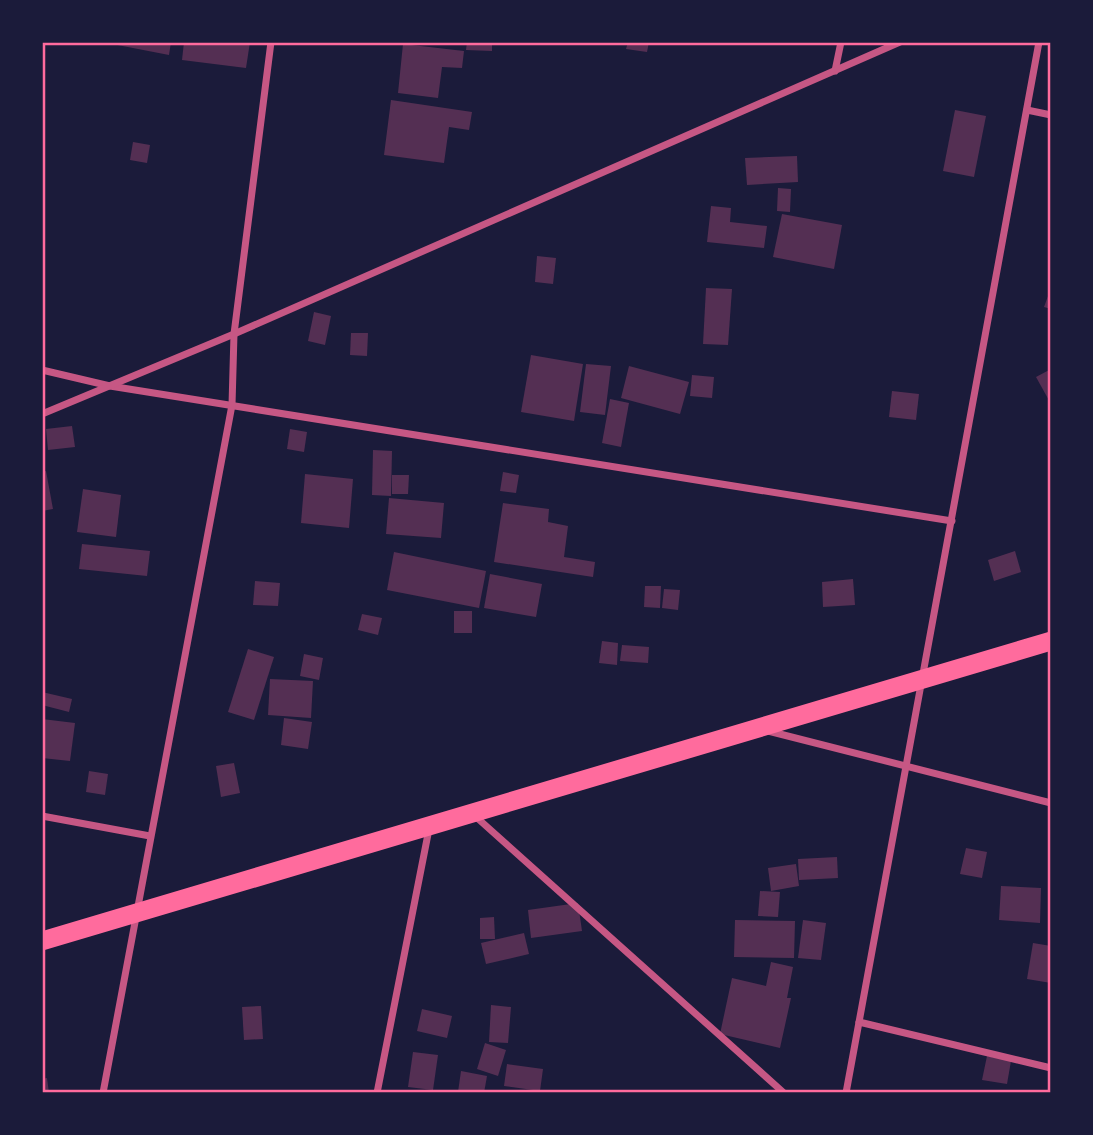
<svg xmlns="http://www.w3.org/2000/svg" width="1093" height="1135" font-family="Roboto,sans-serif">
<rect width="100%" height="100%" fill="#1b1b3a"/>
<g fill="#542f53">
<polygon points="102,42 171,42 169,55"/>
<polygon points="184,42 250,42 246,68 182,60"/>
<polygon points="467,42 492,42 492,51 466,50"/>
<polygon points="628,42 649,42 647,52 626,49"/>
<polygon points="403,44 464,51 462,68 442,67 438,98 398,93"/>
<polygon points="391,100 472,112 469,130 449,127 444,163 384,155"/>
<polygon points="955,110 986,116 974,177 943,171"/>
<polygon points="133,142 150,145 147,163 130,160"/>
<polygon points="797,156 798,182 747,185 745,158"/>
<polygon points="778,188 791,189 790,212 777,211"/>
<polygon points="711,206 731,208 730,222 767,226 764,248 707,242"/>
<polygon points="782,214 842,225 834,269 773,257"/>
<polygon points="537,256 556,258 553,284 535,282"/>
<polygon points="706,288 732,289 728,345 703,344"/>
<polygon points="1051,288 1051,309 1044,307"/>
<polygon points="314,312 331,316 325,345 308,341"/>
<polygon points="351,333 368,333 367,356 350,355"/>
<polygon points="531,355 583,364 574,421 521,412"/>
<polygon points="586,364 611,366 605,415 580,412"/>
<polygon points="629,366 689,382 680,414 621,398"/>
<polygon points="1051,369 1051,404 1036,377"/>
<polygon points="692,375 714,377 712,398 690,396"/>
<polygon points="892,391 919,394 916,420 889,417"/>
<polygon points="610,399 629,403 621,447 602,443"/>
<polygon points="72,426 75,447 48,450 46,429"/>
<polygon points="290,429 307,432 304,452 287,449"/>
<polygon points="373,450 392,451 391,496 372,495"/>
<polygon points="46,471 53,509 42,511 42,472"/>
<polygon points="503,472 519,475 516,493 500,491"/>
<polygon points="305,474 353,479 349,528 301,523"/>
<polygon points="392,475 409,475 408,494 392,494"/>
<polygon points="83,489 121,495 116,537 77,532"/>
<polygon points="389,498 444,503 441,538 386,534"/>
<polygon points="503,503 549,509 548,522 568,526 564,557 595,562 593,577 494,562"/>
<polygon points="82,544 150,551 147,576 79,569"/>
<polygon points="1015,551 1021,572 994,581 988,560"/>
<polygon points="394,552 486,571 479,608 387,590"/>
<polygon points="490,574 542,584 536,617 484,608"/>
<polygon points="853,579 855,605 823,607 822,582"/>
<polygon points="255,581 280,583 278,606 253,605"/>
<polygon points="645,586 661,586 660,608 644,607"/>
<polygon points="664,589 680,590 678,610 662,608"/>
<rect x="454" y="611" width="18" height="22"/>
<polygon points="362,614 382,618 378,635 358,630"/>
<polygon points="602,641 618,643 617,665 599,663"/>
<polygon points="622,645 649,647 648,663 620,661"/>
<polygon points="248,649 274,657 254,720 228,712"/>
<polygon points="304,654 323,658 319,680 300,676"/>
<polygon points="270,679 313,681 311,718 268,715"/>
<polygon points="42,692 72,699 69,712 42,705"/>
<polygon points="284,718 312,722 308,749 281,745"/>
<polygon points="42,719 75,723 70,761 42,758"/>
<polygon points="234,763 240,793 221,797 216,766"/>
<polygon points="89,771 108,774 105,795 86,792"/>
<polygon points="966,848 987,852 982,878 960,874"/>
<polygon points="837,857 838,878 799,880 798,859"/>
<polygon points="796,864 799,886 771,891 768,868"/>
<polygon points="1001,886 1041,888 1040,923 999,920"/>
<polygon points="760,891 780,892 778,917 758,916"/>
<polygon points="578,903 582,931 531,938 528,910"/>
<polygon points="494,917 495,939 480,939 480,918"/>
<polygon points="735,920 795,921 794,958 734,957"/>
<polygon points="803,920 826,923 821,960 798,958"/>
<polygon points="524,933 529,954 486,964 481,943"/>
<polygon points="1033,943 1051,946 1051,983 1027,979"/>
<polygon points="771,962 793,967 787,998 791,998 780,1048 720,1034 732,978 766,986"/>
<polygon points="491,1005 511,1007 508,1043 489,1042"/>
<polygon points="261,1006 263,1039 244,1040 242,1007"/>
<polygon points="422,1009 452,1016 447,1038 417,1031"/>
<polygon points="485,1043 506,1050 498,1076 477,1069"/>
<polygon points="413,1052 438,1055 433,1090 408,1087"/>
<polygon points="987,1056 1011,1061 1007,1084 982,1080"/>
<polygon points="507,1064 543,1069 540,1091 504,1086"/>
<polygon points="461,1071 487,1076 484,1093 458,1092"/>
<polygon points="47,1078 49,1093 42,1093 42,1079"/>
</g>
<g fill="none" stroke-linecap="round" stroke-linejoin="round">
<g stroke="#c65784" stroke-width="7">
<polyline points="835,71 841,42"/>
<polyline points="1027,110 1051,115"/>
<polyline points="42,370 110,386 952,521"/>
<polyline points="42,414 234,334 900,42"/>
<polyline points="768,731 1051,803"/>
<polyline points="42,816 150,836"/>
<polyline points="475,816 784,1093"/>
<polyline points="859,1022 1051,1068"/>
<polyline points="103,1093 232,405 234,334 271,42"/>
<polyline points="377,1093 429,829"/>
<polyline points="846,1093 1039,42"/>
</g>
<polyline stroke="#ff6b9d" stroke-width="19" points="42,941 1051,641"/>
</g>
<rect width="1093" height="1135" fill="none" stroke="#1b1b3a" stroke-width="88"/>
<rect x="44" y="44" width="1005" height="1047" fill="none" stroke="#ff6b9d" stroke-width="2.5"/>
</svg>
